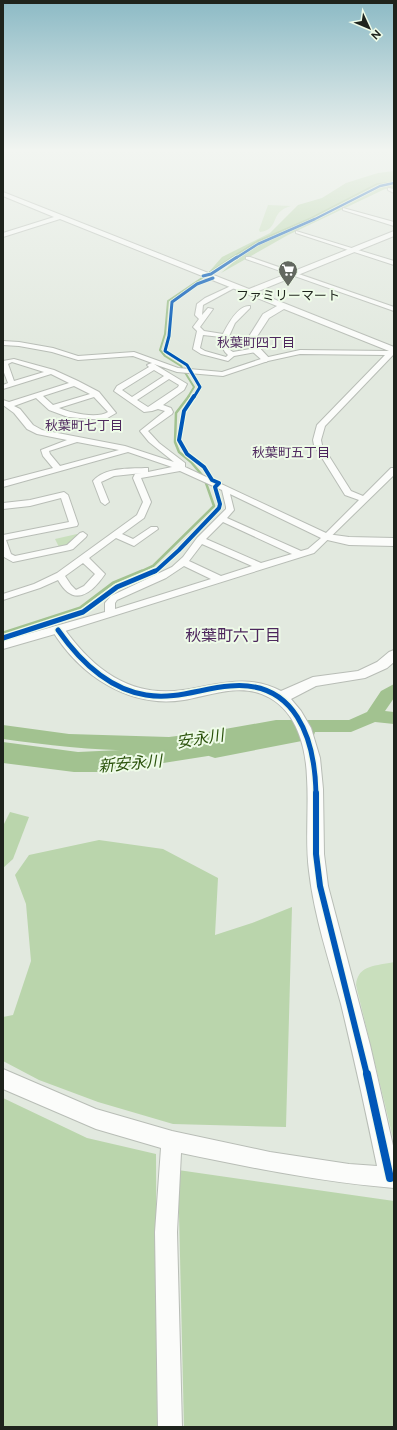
<svg xmlns="http://www.w3.org/2000/svg" width="397" height="1430" font-family="Figtree,'Noto Sans JP',sans-serif">
<rect width="100%" height="100%" fill="#e2e9df"/>
<g fill="#c9dfbd">
<path d="M268,205l23,1c-3,1 -7,2 -9,4 -10,7 -5,20 -22,22l-1,-2z"/>
<polygon points="77,534 78,536 67,546 59,547 55,539"/>
<path d="M394,962v180l-38,-157c2,-21 21,-19 38,-23z"/>
</g>
<g fill="#bad5ac">
<polygon points="394,171 394,188 385,189 288,235 221,273 246,251 208,273 222,257 270,233 298,205 322,198 346,183 378,173"/>
<polygon points="10,812 29,817 13,859 3,868 3,826"/>
<polygon points="99,840 163,849 218,878 215,935 252,923 292,907 286,1127 173,1124 98,1102 39,1080 3,1061 3,1017 13,1015 31,961 26,904 15,875 29,855"/>
<polygon points="3,1098 87,1138 156,1154 157,1427 3,1427"/>
<polygon points="178,1170 394,1201 394,1427 184,1427"/>
</g>
<polygon fill="#a2c290" points="222,740 246,750 106,772 74,772 3,763 3,742 78,752 163,748"/>
<g fill="none" stroke-linecap="round" stroke-linejoin="round">
<polyline stroke="#a2c290" stroke-width="1.5" points="231,258 258,241 311,218 377,184 394,182"/>
<g stroke="#a2c290" stroke-width="2">
<polyline points="210,272 233,257"/>
<polyline points="188,397 194,387 181,366 165,356 160,350 165,334 168,301 202,278"/>
</g>
<g stroke="#a2c290" stroke-width="2.5">
<polyline points="189,396 176,413 175,442 179,452 191,462 202,475"/>
<polyline points="140,572 153,566 214,506 206,483"/>
</g>
<polyline stroke="#a2c290" stroke-width="3" points="3,633 80,608 113,583 142,571"/>
<path fill="#a2c290" fill-rule="evenodd" d="M394,684v14l-9,13 9,1v12l-19,-2 -24,10h-36l-2,6 -6,2 -92,18 -6,-2 -3,-5 3,-5 5,-2c-67,13 -144,4 -211,-5v-14l66,9 100,3 39,-5 68,-12h73l18,-8 14,-21z"/>
<defs>
<g id="minor">
<polygon points="388,188 394,189 394,193 388,190"/>
<polygon points="343,208 394,222 394,226 343,210"/>
<polygon points="296,231 394,261 394,265 296,233"/>
<polygon points="246,257 250,257 394,307 394,311 246,259"/>
<path d="M233,285l5,1 -35,19 -1,10 6,-7 5,1 -13,18 4,4 19,3c5,-10 15,-29 27,-28v2l-15,15 -9,20 4,7 3,2 23,-4 3,2 -3,2 -22,4 -6,5 -27,-7 -8,-5 4,-18 -4,-4 6,-8 -4,-4 2,-11 8,-6zM203,335l18,2 -1,6 5,9 3,3 -2,2 -21,-6 -5,-3z"/>
<path d="M3,341l16,1 34,6 25,8 56,-4 44,16 44,4 42,-14 36,-8 89,1 5,-2v5l-69,72 -4,14 1,5 29,46 12,5 28,-28h3v7l-80,78 -252,79 -59,17v-8l102,-29v-9l6,-7 61,-29 11,-10 14,-19 29,-29v-2l-4,-17 -42,-19 -39,7 10,24 -7,16 -22,16 11,5 18,-12h6l1,2 -24,17 -18,-8 -27,20 16,16c-14,21 -32,33 -47,6l-18,8 -37,12v-6l31,-10 23,-11 80,-58 6,-13 -10,-24 2,-4 7,-1 -28,3 -13,6 8,20 -4,3 -4,-3 -8,-21c12,-14 35,-12 52,-13h3v4l24,-5 -44,-15 -125,35v-6l50,-13 -10,-12 -2,-6 26,-10 -30,-6 -10,-5 -13,-16 -11,-8v-5l6,2 60,-19 -18,-9 -48,15v-4l5,-2 -5,-13v-9l11,-2 40,11 24,11 21,11 17,21 -12,7 -36,-3 -19,-7 -13,-12 -22,8 6,3 13,16 9,5 83,16 49,16 -25,-20 -9,-11 25,-20 -7,-2 -6,2 -8,1 -30,-21 3,-5 32,-19 -2,-2 2,-1 3,-1 -19,-7 -55,4 -26,-8 -33,-6 -16,-1zM300,354l85,1 -68,70 -4,15 1,5 31,50 14,5 -33,33 -141,-66v-4l-26,-20 -11,-12 24,-17 1,-2 -2,-4 -8,-3 21,-15 3,-6 -33,-20 23,8 46,4 45,-15zM12,362l32,10 -30,9 -6,-17zM154,370l10,6 -32,21 -10,-7zM169,379l10,6 -1,2 -30,20 -11,-7zM74,386l16,8 -37,11 -10,-9zM94,397l14,15c-11,7 -38,1 -49,-4zM77,442l42,8 -59,16 -10,-12 -1,-3zM230,494l91,44 -13,11 -7,2 -74,-33 7,-8zM223,522l69,32 -31,9 -55,-24zM202,544l50,22 -31,10 -32,-15zM83,563l12,11 -11,12 -8,4 -5,-5 -6,-9zM184,566l27,13 -96,30v-6l2,-3 49,-22z"/>
<polygon points="64,492 68,495 78,524 77,526 6,540 11,554 15,556 67,545 80,533 83,532 87,535 86,537 73,549 70,550 13,562 4,557 3,535 69,522 61,498 30,506 3,509 3,503 30,500"/>
</g>
<g id="tertiary">
<polygon points="3,192 249,289 394,231 394,236 256,292 394,347 394,353 284,309 269,318 256,338 256,344 270,359 266,362 263,361 253,352 248,344 248,338 263,314 277,306 60,219 3,237 3,233 54,217 3,196"/>
<polygon points="327,534 349,537 394,538 394,546 349,545 323,539 321,537 323,535"/>
<path d="M58,626l5,1c29,41 66,71 120,63 34,-5 65,-17 98,1l32,-14 45,-6 19,-9 12,-10 5,-2v12l-7,6 -22,10 -49,8 -25,13 10,12 10,17 9,30 3,31 1,65 4,32 42,159 24,105v38c-73,-6 -141,-20 -213,-35l-4,79 5,195h-24l-3,-195 6,-84 -65,-19 -93,-40v-20l93,40 76,22 98,21 79,12 28,2c-11,-54 -23,-108 -36,-162 -12,-44 -27,-88 -32,-133 -4,-31 0,-62 -2,-93 -1,-29 -9,-64 -37,-80 -27,-16 -58,-3 -86,2 -55,9 -105,-25 -132,-70l1,-3z"/>
</g>
</defs>
<use href="#minor" stroke="#b8bdb6" stroke-width="2"/>
<use href="#tertiary" stroke="#b8bdb6" stroke-width="2"/>
<use href="#minor" fill="#fbfcfa" fill-rule="evenodd"/>
<use href="#tertiary" fill="#fbfcfa" fill-rule="evenodd"/>
<defs>
<polyline id="cycleway-far5" points="236,258 258,244 315,219 380,186 394,183"/>
<g id="cycleway-far4">
<polyline points="203,276 211,274 237,257"/>
<polyline points="194,397 200,387 187,365 165,351 169,336 172,302 197,284 213,278"/>
</g>
<polyline id="cycleway-far3" points="153,572 157,570 179,550 219,508 220,504 215,487 219,483 212,480 204,467 187,454 179,440 184,411 194,396"/>
<g id="cycleway-far2">
<path d="M58,630c21,30 50,59 88,65 30,5 56,-7 84,-9 66,-6 85,53 86,108"/>
<polyline points="3,638 83,612 117,587 155,571"/>
</g>
<polyline id="cycleway-far1" points="316,793 316,854 320,886 367,1075"/>
<polyline id="cycleway" points="367,1074 390,1178"/>
</defs>
<use href="#cycleway-far5" stroke="#eefbe8" stroke-width="3.5"/>
<use href="#cycleway-far4" stroke="#eefbe8" stroke-width="4.5"/>
<use href="#cycleway-far3" stroke="#eefbe8" stroke-width="6"/>
<use href="#cycleway-far2" stroke="#eefbe8" stroke-width="8"/>
<use href="#cycleway-far1" stroke="#eefbe8" stroke-width="8"/>
<use href="#cycleway" stroke="#eefbe8" stroke-width="10"/>
<use href="#cycleway-far5" stroke="#0057b8" stroke-width="2.5"/>
<use href="#cycleway-far4" stroke="#0057b8" stroke-width="3"/>
<use href="#cycleway-far3" stroke="#0057b8" stroke-width="4"/>
<use href="#cycleway-far2" stroke="#0057b8" stroke-width="5"/>
<use href="#cycleway-far1" stroke="#0057b8" stroke-width="6"/>
<use href="#cycleway" stroke="#0057b8" stroke-width="8"/>
</g>
<linearGradient id="sky" x2="0" y2="1"><stop stop-color="#8cbac5"/><stop offset="0.43" stop-color="#f2f5f1"/><stop offset="1" stop-color="#f2f5f1" stop-opacity="0"/></linearGradient>
<rect width="397" height="349" fill="url(#sky)"/>
<defs>
<symbol id="supermarket-pin" viewBox="-11 -11 22 30"><path d="M0 17L-7.5 6A9.5 9.5 0 1 1 7.5 6Z" fill="#636860" stroke="#eefbe8"/><path d="M-6-5.5h2.5l.6 2H6L4.5 2H-2.5L-4.4-4H-6ZM-1.5 3.2a1.3 1.3 0 1 0 .1 0ZM3 3.2a1.3 1.3 0 1 0 .1 0Z" fill="#fff"/></symbol>
</defs>
<g fill-rule="evenodd">
<use href="#supermarket-pin" x="277" y="259" width="22" height="30"/>
</g>
<g text-anchor="middle" stroke-width="4" stroke-linejoin="round" paint-order="stroke">
<g font-size="13" fill="#1e231c" stroke="#eefbe8">
<text x="288" y="300">ファミリーマート</text>
</g>
<g font-size="13" fill="#4d275d" stroke="#eefbe8">
<text x="256" y="347">秋葉町四丁目</text>
<text x="84" y="430">秋葉町七丁目</text>
<text x="291" y="457">秋葉町五丁目</text>
</g>
<g font-size="16" fill="#4d275d" stroke="#eefbe8">
<text x="233" y="641">秋葉町六丁目</text>
</g>
<g font-size="16" font-style="italic" fill="#2b530c" stroke="#eefbe8">
<text transform="translate(200 738) rotate(-9)" y="6">安永川</text>
<text transform="translate(130 763) rotate(-5)" y="6">新安永川</text>
</g>
</g>
<rect width="397" height="1430" fill="none" stroke="#1e231c" stroke-width="8"/>
<g transform="translate(369 28) rotate(134)" stroke="#eefbe8" stroke-width="3" paint-order="stroke">
<path d="M0-3L7 15L0 10L-7 15Z" fill="#1e231c"/>
<text y="-6" font-size="11" font-weight="bold" text-anchor="middle" fill="#1e231c">N</text>
</g>
</svg>
